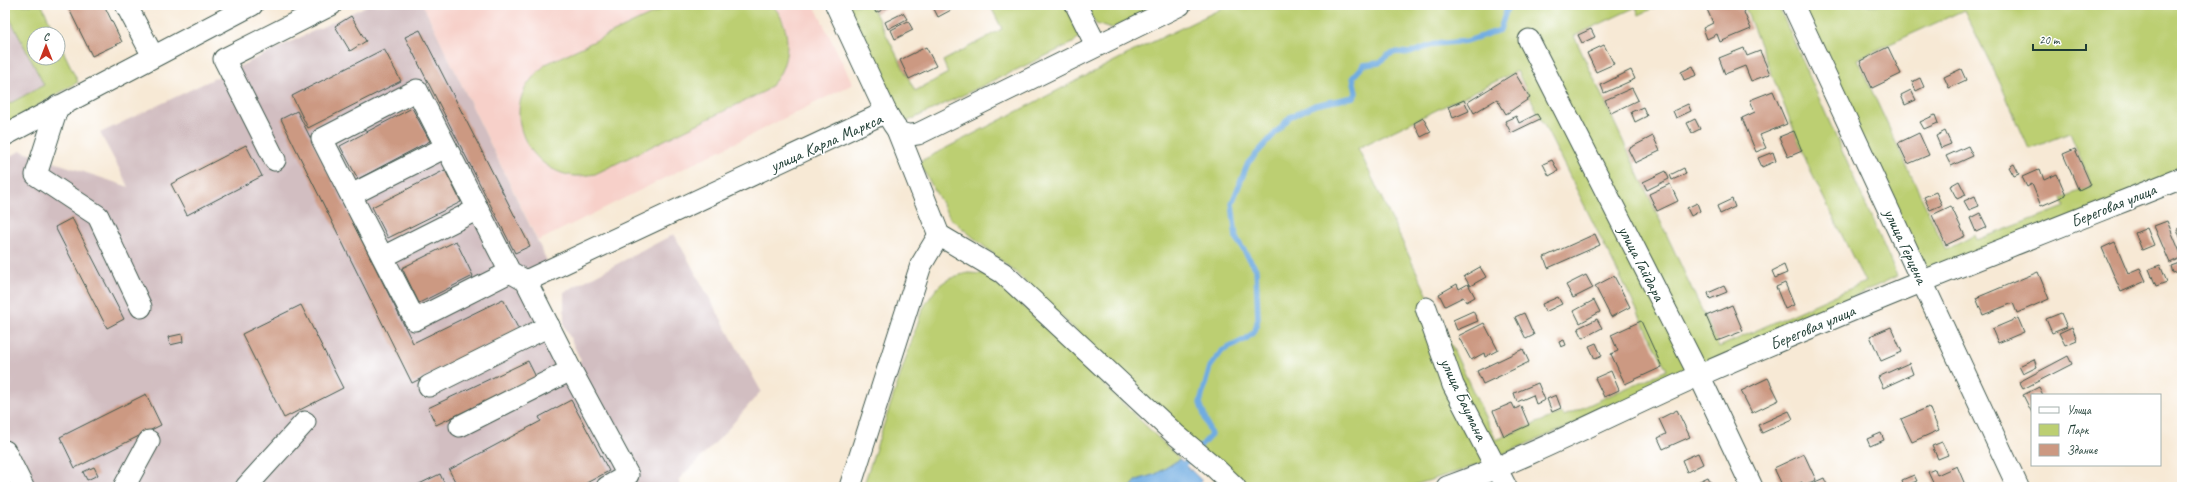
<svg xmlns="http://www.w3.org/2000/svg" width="2187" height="492" font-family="Caveat,sans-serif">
<rect width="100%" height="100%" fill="#fff"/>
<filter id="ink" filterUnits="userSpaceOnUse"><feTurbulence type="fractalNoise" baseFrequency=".025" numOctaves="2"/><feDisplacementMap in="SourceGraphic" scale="8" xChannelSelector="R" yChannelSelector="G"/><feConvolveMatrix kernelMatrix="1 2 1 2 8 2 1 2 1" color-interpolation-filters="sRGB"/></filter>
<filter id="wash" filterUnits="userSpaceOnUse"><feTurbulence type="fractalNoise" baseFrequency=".012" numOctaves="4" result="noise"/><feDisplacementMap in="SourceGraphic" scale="16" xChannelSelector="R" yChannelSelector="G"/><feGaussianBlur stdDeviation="0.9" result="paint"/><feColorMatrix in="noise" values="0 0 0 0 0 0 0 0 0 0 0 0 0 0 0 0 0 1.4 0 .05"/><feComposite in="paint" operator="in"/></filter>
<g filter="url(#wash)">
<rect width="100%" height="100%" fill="#f7e9d5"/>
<polygon fill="#f7d0c9" points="423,5 814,5 853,84 538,241"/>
<g fill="#d2bec1">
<polygon points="368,5 423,5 548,263 516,277 562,371 581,361 564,325 564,292 674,234 761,391 721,437 678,480 682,487 5,487 5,158 21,151 129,187 100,133"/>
<polygon points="5,9 44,85 5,106"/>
</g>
<g fill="#bccf72" stroke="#6e8653" fill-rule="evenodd">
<polygon points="5,5 42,5 55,34 34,34 34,58 58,58 58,40 78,82 5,125 5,106 44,85 5,9"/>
<path d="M671,5h101c18,18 19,49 7,70 -3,6 -8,10 -12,15l-172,84c-6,1 -13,2 -19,2 -39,-3 -68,-46 -53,-83 5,-12 14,-20 23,-29z"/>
<polygon points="844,5 871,5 915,91 948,73 943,61 1002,29 990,5 1068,5 1080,36 1073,43 904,123"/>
<polygon points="1084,5 1157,5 1111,29 1096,24"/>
<path d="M1229,5h431l-21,10 -3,-8 -62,29 145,311 146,-65 -55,-112 -66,-165h34l119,271 -224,107 -204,85 -61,19h-169l-224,-215 -65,-54 -31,-56 217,-112zM1517,71l150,299 -103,46 -3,-3 -65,27 -138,-292z"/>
<path d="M1797,5h385v169l-254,102zM1964,10l37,75 28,64 41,-16 22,53 -30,12 3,9 -88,33 -2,-5 -29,15 -89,-191z"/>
<path d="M968,273l16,1 39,32 157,153 -24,15 -19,6 -6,7h-268l59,-177c15,-23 18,-31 46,-37z"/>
</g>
<polygon fill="#6face1" stroke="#47748a" points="1180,459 1202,481 1194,487 1131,487 1137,480 1156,474"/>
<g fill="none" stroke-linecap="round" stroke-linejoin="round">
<polyline stroke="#6face1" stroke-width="5.5" points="1181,468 1211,435 1200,403 1210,367 1222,351 1246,339 1255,331 1258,318 1256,269 1236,238 1232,203 1248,163 1290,117 1315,105 1354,97 1356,93 1353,77 1364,65 1379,63 1388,55 1397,52 1410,53 1435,44 1467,41 1500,30 1508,5"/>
</g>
<g id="blocks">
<g fill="#cc9982">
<polygon points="67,5 104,5 122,42 92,56"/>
<polygon points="872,5 892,5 876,13"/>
<polygon points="941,5 949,5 951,10 938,17 934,9"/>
<polygon points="1711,5 1741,5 1751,29 1720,42 1717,34 1707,39 1703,28 1713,23 1706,7"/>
<polygon points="903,13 907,19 888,29 885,22"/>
<polygon points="351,16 366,41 350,51 335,26"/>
<polygon points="908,21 913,30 895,39 891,30"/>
<polygon points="1591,29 1595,37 1582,43 1578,35"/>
<polygon points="420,30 530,246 515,253 405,37"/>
<polygon points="1604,45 1614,64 1596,72 1587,53"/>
<polygon points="926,47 936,66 909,79 900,60"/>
<polygon points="1888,47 1901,74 1872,88 1860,61"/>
<polygon points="1744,48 1747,56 1760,51 1770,74 1751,81 1745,66 1725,74 1719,58"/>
<polygon points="384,49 401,81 308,128 292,96"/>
<polygon points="1693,66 1697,75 1684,80 1681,72"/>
<polygon points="1961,69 1966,80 1949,88 1944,77"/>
<polygon points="1631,70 1635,79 1604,93 1601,85"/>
<polygon points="1515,73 1530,98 1506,114 1497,99 1474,113 1468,102"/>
<polygon points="1920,78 1924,87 1916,91 1912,82"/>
<polygon points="1632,88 1638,100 1611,113 1605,100"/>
<polygon points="1911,90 1916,100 1905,105 1901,95"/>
<polygon points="1773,91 1787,124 1760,135 1766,148 1756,152 1742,118 1755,112 1750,100"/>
<polygon points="1464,100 1469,111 1453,118 1448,107"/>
<polygon points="1688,104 1691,111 1676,118 1673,111"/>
<polygon points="1643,107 1647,116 1635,122 1631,112"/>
<polygon points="412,108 430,141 358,179 340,146"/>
<polygon points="297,111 413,343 503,299 519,330 412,383 281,119"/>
<polygon points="1537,114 1540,119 1511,133 1505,121 1516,116 1519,123"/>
<polygon points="1935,115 1938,123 1924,129 1920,122"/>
<polygon points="1423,118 1431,132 1421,137 1414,123"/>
<polygon points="1695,119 1700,129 1692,133 1687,123"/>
<polygon points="1794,131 1802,151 1788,157 1779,137"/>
<polygon points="1945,131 1951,144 1941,148 1936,136"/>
<polygon points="1919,133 1929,155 1908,164 1898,143"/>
<polygon points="1653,136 1660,151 1635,163 1628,149"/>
<polygon points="246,145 262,176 187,215 171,184"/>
<polygon points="1968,146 1973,156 1951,166 1946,156"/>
<polygon points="2075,149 2091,185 2079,191 2063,154"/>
<polygon points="1773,152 1776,161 1762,167 1758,158"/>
<polygon points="1552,160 1558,171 1549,176 1543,164"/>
<polygon points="2014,164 2019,174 2014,176 2009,167"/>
<polygon points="1684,168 1686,174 1672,180 1670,175"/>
<polygon points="2040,169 2044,180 2057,174 2066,195 2041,206 2032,184 2027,187 2022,177"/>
<polygon points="445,170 461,202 388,238 372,207"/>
<polygon points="1666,171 1669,179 1647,190 1643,182"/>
<polygon points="1959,181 1966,195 1957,199 1950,186"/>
<polygon points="1670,184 1678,201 1657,211 1649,194"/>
<polygon points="1936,192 1942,205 1930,210 1924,197"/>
<polygon points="1975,196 1979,206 1969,210 1964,201"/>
<polygon points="1732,199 1735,207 1720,214 1717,206"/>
<polygon points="1697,203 1700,211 1691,216 1687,208"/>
<polygon points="1951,206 1965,236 1946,245 1932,215"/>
<polygon points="1980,213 1987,227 1976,232 1970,218"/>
<polygon points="72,218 124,319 107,328 55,227"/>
<polygon points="2167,221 2182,257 2170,263 2154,226"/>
<polygon points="2147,228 2154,245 2142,250 2135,233"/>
<polygon points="2182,228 2182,242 2177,229"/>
<polygon points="1595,234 1600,245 1548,268 1544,257"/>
<polygon points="456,241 473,276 419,303 402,268"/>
<polygon points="2115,242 2128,273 2140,268 2146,281 2121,292 2102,248"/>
<polygon points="2182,262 2182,270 2173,273 2171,266"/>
<polygon points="1784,265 1787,273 1775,278 1772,271"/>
<polygon points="2160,265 2167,282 2156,286 2149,269"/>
<polygon points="1480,267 1486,277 1470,286 1464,276"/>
<polygon points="2038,272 2049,299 2017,313 2013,303 1983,315 1976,298"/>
<polygon points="1586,275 1593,288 1573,298 1566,285"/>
<polygon points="1614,276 1630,307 1611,317 1595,286"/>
<polygon points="1785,283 1794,305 1785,309 1776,287"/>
<polygon points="1457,284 1459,289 1468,284 1475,297 1466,302 1463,297 1445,306 1439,294"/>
<polygon points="1724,286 1727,292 1710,299 1708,293"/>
<polygon points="1558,297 1562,304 1545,312 1542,304"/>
<polygon points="1594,300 1600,312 1580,323 1574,311"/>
<polygon points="301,305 343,388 284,418 242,334"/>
<polygon points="1732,305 1743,331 1717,341 1706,316"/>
<polygon points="1473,311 1478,321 1457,330 1453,320"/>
<polygon points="1524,313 1534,335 1526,339 1515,317"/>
<polygon points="2061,313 2067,327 2052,333 2046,319"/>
<polygon points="2018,318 2024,332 1998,343 1992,329"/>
<polygon points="1597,319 1602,328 1583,338 1578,328"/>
<polygon points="1641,321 1662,367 1625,384 1611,354 1618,351 1611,335"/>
<polygon points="1484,323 1498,350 1485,357 1484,353 1471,360 1458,336"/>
<polygon points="1891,327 1902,352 1881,361 1870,336"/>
<polygon points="2072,327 2077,340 2065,345 2059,333"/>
<polygon points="182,334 183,342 170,345 168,337"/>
<polygon points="1564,340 1566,345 1561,347 1559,342"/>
<polygon points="1596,343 1602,356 1595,359 1589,346"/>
<polygon points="1523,349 1529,362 1483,384 1477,371"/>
<polygon points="2068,356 2072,364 2023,389 2019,382"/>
<polygon points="2034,359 2037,367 2023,374 2019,366"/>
<polygon points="528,361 536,377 436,425 428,408"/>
<polygon points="1909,363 1913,374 1883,388 1878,377"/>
<polygon points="1611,371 1619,390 1604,397 1595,378"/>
<polygon points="1768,378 1779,400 1752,413 1741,391"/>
<polygon points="1538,383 1545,400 1536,404 1533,395 1517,402 1514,393"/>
<polygon points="2039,387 2043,395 2032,395 2032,413 2023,395"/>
<polygon points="146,394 161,425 75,468 60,437"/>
<polygon points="1556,395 1561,408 1552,412 1547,399"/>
<polygon points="571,400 609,471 579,487 458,487 449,470 541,421 539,417"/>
<polygon points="1512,403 1515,409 1521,406 1529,425 1504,436 1493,411"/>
<polygon points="1929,407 1939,430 1912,442 1901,419"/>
<polygon points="1677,410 1690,437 1663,449 1658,438 1666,434 1659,419"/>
<polygon points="1789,411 1793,419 1762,433 1758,425"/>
<polygon points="1881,433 1884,440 1870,446 1867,439"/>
<polygon points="1942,442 1948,455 1938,459 1932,446"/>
<polygon points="1698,453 1703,464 1687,472 1682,460"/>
<polygon points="1804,454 1816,480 1804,485 1802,482 1791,487 1783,487 1774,468"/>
<polygon points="1957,466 1966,487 1935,487 1928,472 1935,469 1937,475"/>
<polygon points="94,467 98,475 87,480 83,472"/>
<polygon points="440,474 446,487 413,487"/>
<polygon points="1914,475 1917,481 1904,486 1902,480"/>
<polygon points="1708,477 1713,487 1687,487"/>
<polygon points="1824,478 1828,487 1818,487 1815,482"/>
</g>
</g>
</g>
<g filter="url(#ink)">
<use href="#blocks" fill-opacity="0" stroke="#3f574c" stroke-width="1"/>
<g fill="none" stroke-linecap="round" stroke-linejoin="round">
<defs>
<g id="minor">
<polyline points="126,5 153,56"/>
<polyline points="836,5 886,112"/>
<polyline points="1076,5 1096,45"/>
<polyline points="1793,5 2018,487"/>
<polyline points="1529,40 1699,375 1752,487"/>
<polyline points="58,106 36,175 98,216 141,307"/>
<polyline points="898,132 939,235 1003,273 1175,434 1212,465 1235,487"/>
<polyline points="5,135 252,5"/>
<polyline points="275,160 224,59 331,5"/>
<polyline points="351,195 446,147"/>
<polyline points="383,257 478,209"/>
<polyline points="510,272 415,320 322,139 417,90 510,272 526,281 571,370 628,475 607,487"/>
<path d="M526,281l360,-169c10,16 11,26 32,22l262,-129"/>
<polyline points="1426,308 1453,385 1506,487"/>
<polyline points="429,386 549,326"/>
<polyline points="460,426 571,370"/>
<polyline points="5,451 23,487"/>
<polyline points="124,487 149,441"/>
<polyline points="246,487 305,422"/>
<polyline points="850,487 921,265 939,235"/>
<path d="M1447,487c87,-31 168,-75 253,-112 159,-70 321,-133 482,-197"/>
</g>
</defs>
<use href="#minor" stroke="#3f574c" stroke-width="23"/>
<use href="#minor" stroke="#fff" stroke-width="21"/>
</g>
</g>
<g text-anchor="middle" stroke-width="3" stroke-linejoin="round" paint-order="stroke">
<g font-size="17" fill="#1f3d34" stroke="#fff">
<text transform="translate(826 142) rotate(-24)" y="6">улица Карла Маркса</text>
<text transform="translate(2113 205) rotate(-22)" y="6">Береговая улица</text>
<text transform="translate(1906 246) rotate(65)" y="6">улица Герцена</text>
<text transform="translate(1642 263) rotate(63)" y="6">улица Гайдара</text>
<text transform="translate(1812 327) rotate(-23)" y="6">Береговая улица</text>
<text transform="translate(1464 399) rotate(65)" y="6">улица Баумана</text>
</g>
</g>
<rect width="2187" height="492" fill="none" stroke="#fff" stroke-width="20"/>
<rect x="2031" y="394" width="130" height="72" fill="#ffffff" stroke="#a5b1ae"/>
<rect x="2039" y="407" width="20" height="6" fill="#ffffff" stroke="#a5b1ae"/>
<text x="2067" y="414" font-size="12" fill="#1f3d34">Улица</text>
<rect x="2039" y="424" width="20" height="12" fill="#bccf72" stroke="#a5b1ae"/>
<text x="2067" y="434" font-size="12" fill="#1f3d34">Парк</text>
<rect x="2039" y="444" width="20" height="12" fill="#cc9982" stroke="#a5b1ae"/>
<text x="2067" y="454" font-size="12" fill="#1f3d34">Здание</text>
<g transform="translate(46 46)"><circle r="19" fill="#ffffff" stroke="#a5b1ae"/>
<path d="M0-3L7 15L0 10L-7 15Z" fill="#c8321e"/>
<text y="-6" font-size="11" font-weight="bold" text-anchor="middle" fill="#1f3d34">С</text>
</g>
<path d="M2033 44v6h53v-6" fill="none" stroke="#1f3d34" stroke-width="2"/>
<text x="2039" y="44" font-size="12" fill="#1f3d34" stroke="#ffffff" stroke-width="3" paint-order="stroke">20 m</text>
</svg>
